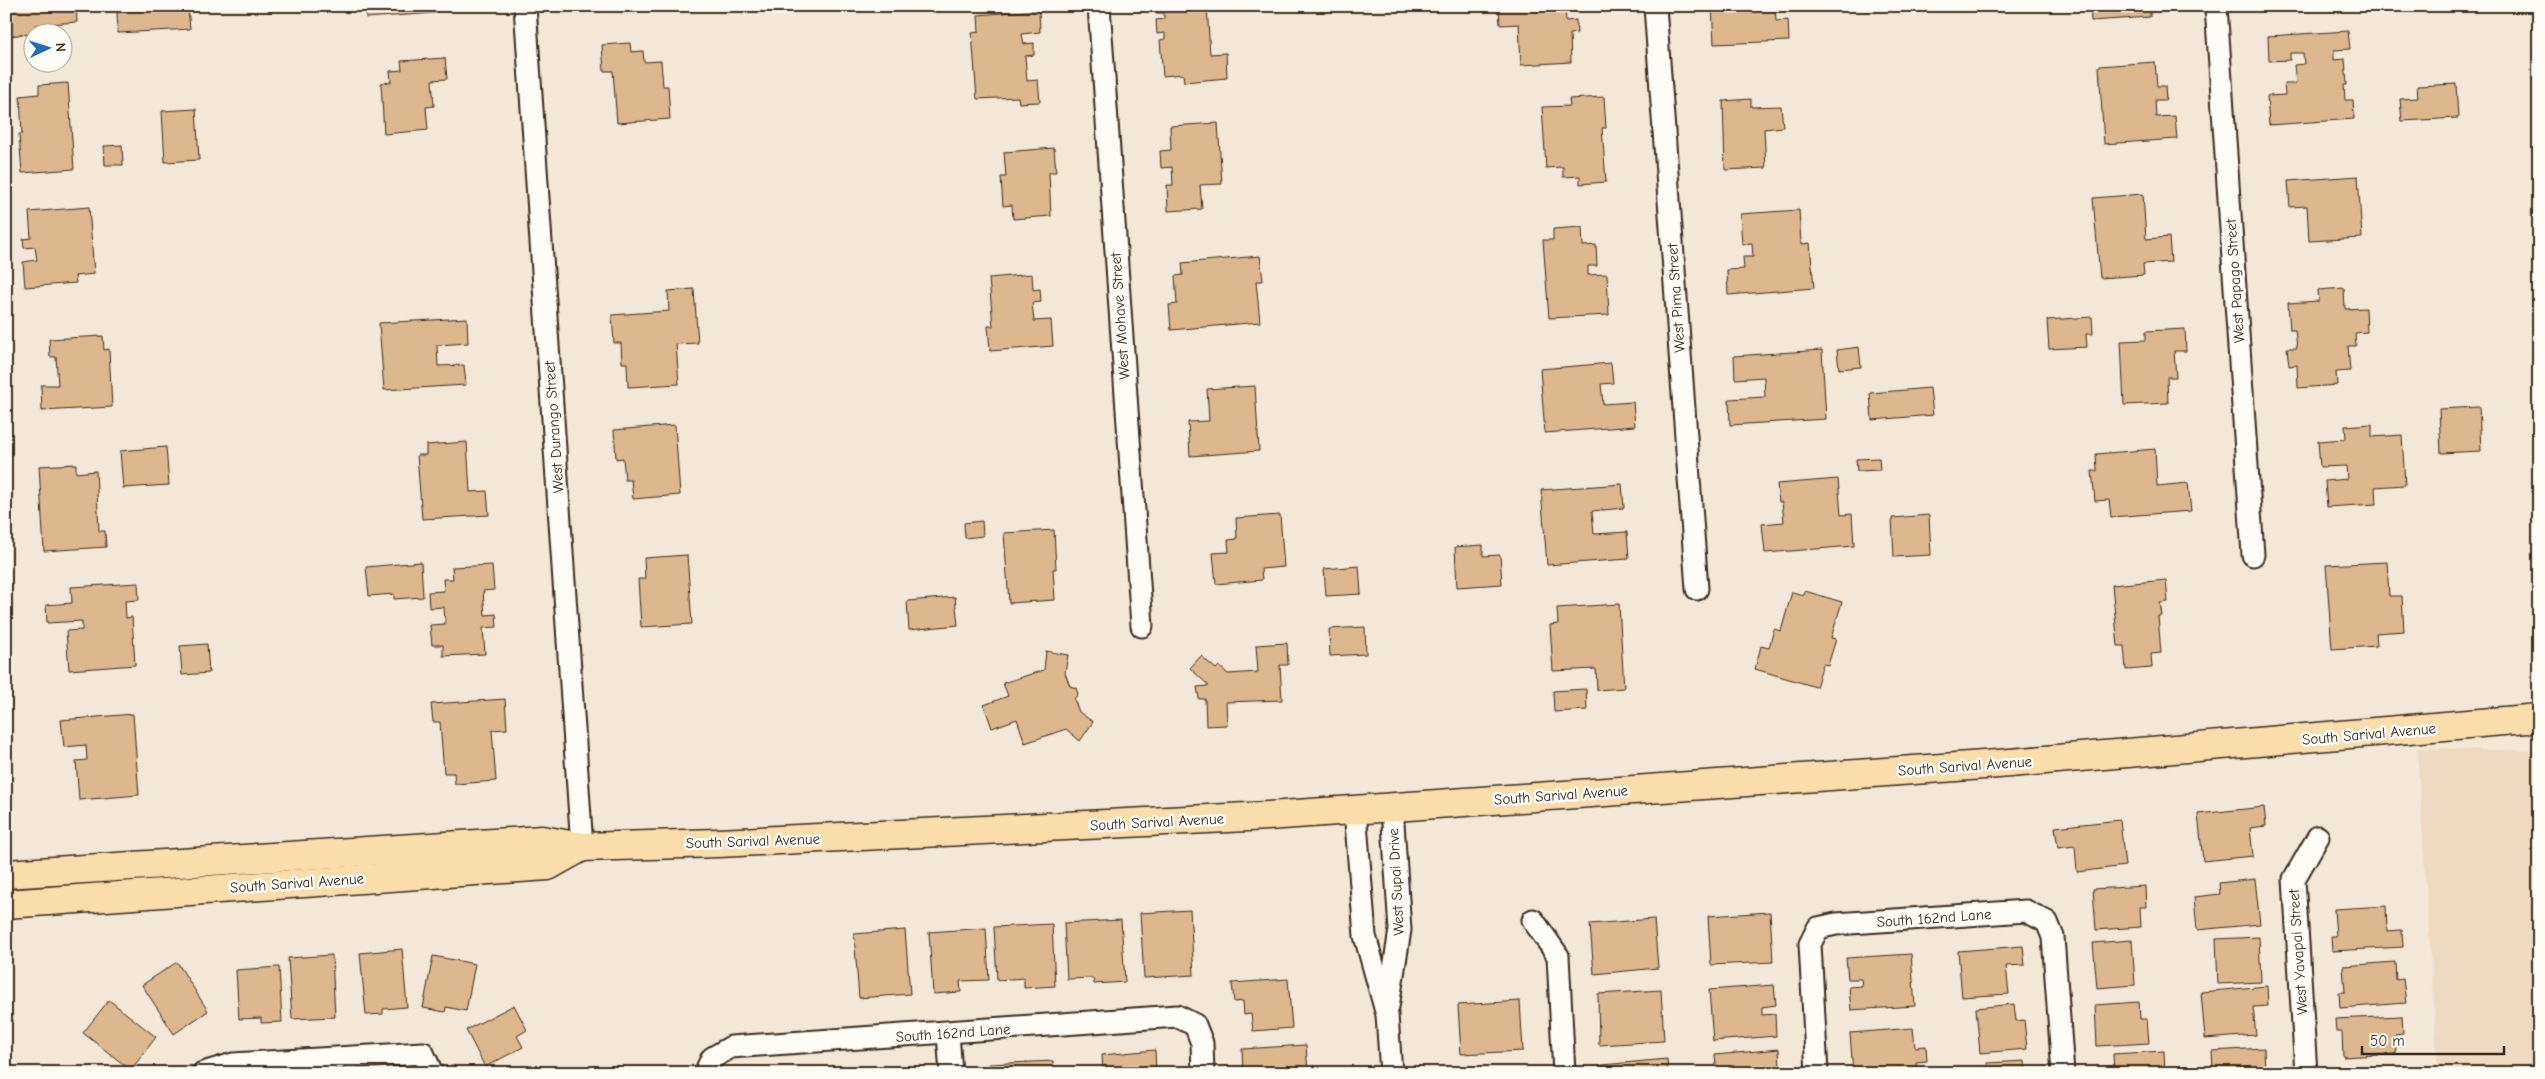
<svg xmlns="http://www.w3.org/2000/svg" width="2545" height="1079" font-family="'Comic Neue',sans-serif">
<rect width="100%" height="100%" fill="#f3e8d8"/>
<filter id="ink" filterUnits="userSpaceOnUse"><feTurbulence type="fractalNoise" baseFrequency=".02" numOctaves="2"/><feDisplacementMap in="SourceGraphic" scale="10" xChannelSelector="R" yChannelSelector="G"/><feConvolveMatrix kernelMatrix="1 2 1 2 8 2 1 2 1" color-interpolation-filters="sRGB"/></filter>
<g filter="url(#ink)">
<polygon fill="#ecdac2" points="2417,748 2539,751 2539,1073 2438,1073"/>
<g fill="#ddb88e" stroke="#3b2a1e">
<polygon points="17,6 76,6 77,22 35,25 36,32 32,34 6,36 6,10 17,9"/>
<polygon points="365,6 435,6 435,13 366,18"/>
<polygon points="1156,6 1207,6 1210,54 1226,53 1227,78 1184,82 1183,74 1163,76 1160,40 1165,39 1165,33 1157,34 1156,20 1164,19 1164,13 1157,13"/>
<polygon points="1499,6 1565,6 1566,21 1576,20 1577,33 1570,34 1571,62 1521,65 1519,24 1500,25"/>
<polygon points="1712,6 1775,6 1776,21 1788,20 1789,41 1714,44"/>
<polygon points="2090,6 2150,6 2150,17 2091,21"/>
<polygon points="188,8 190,29 118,33 117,12"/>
<polygon points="1039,10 1040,32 1022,34 1024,44 1034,43 1034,55 1025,56 1027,81 1038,80 1040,102 1019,103 1018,97 977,99 972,33 979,32 978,15"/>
<polygon points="2348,31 2350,49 2334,50 2334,60 2345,59 2347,85 2344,85 2345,100 2353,100 2354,119 2269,125 2267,96 2285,95 2284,84 2296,84 2294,65 2304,64 2303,53 2290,53 2290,60 2269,61 2268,36"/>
<polygon points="630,43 631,52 643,51 644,62 661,61 663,86 668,86 670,119 617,123 613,71 604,71 602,45"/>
<polygon points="445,58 447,79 432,80 434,106 426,107 428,130 384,134 381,83 391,82 390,71 402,70 401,61"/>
<polygon points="2155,62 2157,86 2165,86 2166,100 2155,100 2156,117 2175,116 2177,139 2104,144 2099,66"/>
<polygon points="68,83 74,169 22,173 19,134 22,134 20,96 39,94 39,85"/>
<polygon points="2456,84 2458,118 2402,121 2400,99 2418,98 2417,86"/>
<polygon points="1604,97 1606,128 1602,128 1606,182 1580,184 1580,176 1563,177 1563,167 1546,168 1542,107 1570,106 1569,99"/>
<polygon points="1751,99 1751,107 1781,106 1783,127 1764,129 1766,168 1725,170 1723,101"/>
<polygon points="196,109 199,160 165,162 162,111"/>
<polygon points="1218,123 1222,184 1200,185 1202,209 1168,211 1167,185 1173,185 1172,167 1161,168 1160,151 1171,150 1170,126"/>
<polygon points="122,145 123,165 105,165 104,146"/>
<polygon points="1054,148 1056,172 1049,172 1051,216 1013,219 1012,205 1003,206 1001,177 1006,177 1004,152"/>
<polygon points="2358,176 2362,238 2309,241 2307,206 2290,207 2288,181"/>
<polygon points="2143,194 2146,239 2169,237 2171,262 2143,264 2144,275 2100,278 2093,198"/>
<polygon points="89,207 94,274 75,276 76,283 25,287 23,262 37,260 35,247 24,248 23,239 31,238 29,212"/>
<polygon points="1799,210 1801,244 1810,243 1814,288 1728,295 1727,270 1744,269 1743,257 1753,257 1752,243 1742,244 1740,214"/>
<polygon points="1582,227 1583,246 1596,245 1597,266 1588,266 1588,275 1607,274 1609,315 1549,318 1543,240 1553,240 1553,229"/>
<polygon points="1260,256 1263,281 1256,281 1260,322 1171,330 1169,305 1177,304 1175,276 1183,275 1182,263"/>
<polygon points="1032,274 1033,290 1040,289 1041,302 1032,303 1034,321 1051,320 1053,346 990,351 988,326 993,326 989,278"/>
<polygon points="2344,288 2345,309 2366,308 2367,332 2355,333 2356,346 2348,346 2350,371 2336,372 2337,385 2298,388 2297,365 2289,366 2287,348 2297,348 2295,330 2290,330 2288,303 2319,301 2318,290"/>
<polygon points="694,289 698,343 676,344 679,384 628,387 627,363 622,363 621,343 614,343 612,315 669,311 668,291"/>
<polygon points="2092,317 2093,334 2086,334 2087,347 2049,349 2047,320"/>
<polygon points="467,318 468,343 437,345 438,366 464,365 466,385 384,390 379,323"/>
<polygon points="2185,329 2186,351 2174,351 2176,377 2167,377 2168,403 2124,405 2121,341 2146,340 2146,331"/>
<polygon points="103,336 104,350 109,349 112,407 42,411 41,385 58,385 56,357 50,357 49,339"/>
<polygon points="1859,347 1861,367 1839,369 1837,350"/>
<polygon points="1822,350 1826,419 1730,425 1729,399 1765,397 1764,377 1735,379 1734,356"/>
<polygon points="1611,363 1613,383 1601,384 1603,404 1633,402 1635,426 1545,433 1540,369"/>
<polygon points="1255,386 1259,451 1190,456 1188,422 1209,421 1207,389"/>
<polygon points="1930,388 1933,415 1872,420 1870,393"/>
<polygon points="2479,407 2481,451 2441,453 2439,409"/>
<polygon points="2372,424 2372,437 2402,435 2405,485 2375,487 2376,504 2327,507 2325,481 2347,479 2346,466 2320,467 2318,441 2346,439 2345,426"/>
<polygon points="675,425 680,495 633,499 631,480 625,480 623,458 616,459 614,430"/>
<polygon points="467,442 470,492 487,491 489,515 422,519 417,455 426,455 426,445"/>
<polygon points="166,447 169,485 123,488 120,451"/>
<polygon points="2155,449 2157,486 2188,483 2191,511 2111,517 2109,500 2095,501 2092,471 2097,471 2096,454"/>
<polygon points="1879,458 1880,470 1857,471 1856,459"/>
<polygon points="76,464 76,473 96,471 99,531 105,531 106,547 44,551 39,466"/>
<polygon points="1838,479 1841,515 1852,514 1854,546 1765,553 1762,524 1784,522 1782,502 1779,502 1777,484"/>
<polygon points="1622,484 1624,508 1592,511 1594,534 1627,532 1629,559 1547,565 1541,490"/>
<polygon points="1280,515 1284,567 1261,569 1262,580 1216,584 1213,553 1229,552 1228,540 1237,539 1236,518"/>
<polygon points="1929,515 1931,555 1894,557 1892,518"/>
<polygon points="982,521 983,536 965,538 964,523"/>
<polygon points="1054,530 1056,569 1053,569 1055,600 1009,603 1004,533"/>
<polygon points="1483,545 1483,556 1500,555 1502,584 1457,587 1455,547"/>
<polygon points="687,555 692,624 641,627 638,579 645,579 644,558"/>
<polygon points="421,562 423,597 394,599 394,594 369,596 366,567"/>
<polygon points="2387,562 2389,596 2402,596 2404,631 2376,633 2377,646 2332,649 2326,565"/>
<polygon points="492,565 494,590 483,591 485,615 496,614 497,627 483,628 485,654 443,656 443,645 432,645 430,625 445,624 444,607 429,608 428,592 444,591 443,579 453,579 452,567"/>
<polygon points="1359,566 1361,594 1326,596 1324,569"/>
<polygon points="2166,580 2168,602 2160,603 2162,616 2158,616 2161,653 2151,654 2152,668 2126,670 2124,646 2118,646 2112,585"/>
<polygon points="138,583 139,600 125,601 126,618 132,617 135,665 69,670 66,631 82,630 82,621 47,623 46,605 72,603 71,587"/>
<polygon points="1805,591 1842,602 1831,638 1836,639 1828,665 1823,664 1816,687 1755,669 1761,646 1769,648 1774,629 1781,631 1792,592 1804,595"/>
<polygon points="955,597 958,625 909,630 907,601"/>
<polygon points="1619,604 1624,688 1597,690 1596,669 1553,671 1550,625 1558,624 1557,608"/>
<polygon points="1365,627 1366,654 1330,656 1329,629"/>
<polygon points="1287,643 1288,665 1280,665 1282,700 1226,702 1227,725 1206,726 1205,699 1199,699 1197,687 1209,686 1190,668 1201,656 1216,669 1219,666 1228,674 1258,672 1256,645"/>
<polygon points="207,644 209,673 182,675 180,646"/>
<polygon points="1046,651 1068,655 1065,673 1070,686 1076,688 1078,694 1074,699 1079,712 1093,722 1080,741 1066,729 1025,743 1017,719 992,728 984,705 1008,696 1003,683 1044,670"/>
<polygon points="1586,689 1587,710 1554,712 1553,691"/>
<polygon points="505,699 507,729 492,730 496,781 455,784 454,773 444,773 440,722 433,722 431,704"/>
<polygon points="133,714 139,795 79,800 76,761 87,760 86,745 64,747 61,720"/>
<polygon points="2264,807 2266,826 2250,828 2253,856 2203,861 2198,814"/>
<polygon points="2120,820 2125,866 2077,872 2075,846 2058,848 2055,827"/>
<polygon points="2255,879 2260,924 2197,930 2194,897 2220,894 2219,883"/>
<polygon points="2145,886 2146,907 2140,907 2141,927 2096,930 2093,889"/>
<polygon points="2386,906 2387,931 2402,930 2403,947 2332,951 2331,936 2336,936 2334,909"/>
<polygon points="1190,910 1194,975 1144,978 1140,913"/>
<polygon points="1770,912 1773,962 1711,965 1708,916"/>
<polygon points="1654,919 1658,968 1594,974 1590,924"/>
<polygon points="1121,920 1125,982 1094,984 1093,978 1067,979 1064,923"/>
<polygon points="1052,924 1055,986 1024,988 1024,978 997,980 994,927"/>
<polygon points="986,928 989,980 960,981 961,992 933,994 929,932"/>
<polygon points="905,930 910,994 859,998 854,934"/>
<polygon points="2259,937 2261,982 2218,984 2216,939"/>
<polygon points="2132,940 2135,985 2097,988 2093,943"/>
<polygon points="2023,946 2025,965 2006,966 2009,994 1962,997 1958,951"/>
<polygon points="402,949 407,1007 383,1009 383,1014 366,1015 360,953"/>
<polygon points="1911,954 1915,1006 1851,1010 1849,987 1862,986 1861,979 1848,979 1846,958"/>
<polygon points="332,955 335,1017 292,1019 288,958"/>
<polygon points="433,956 475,964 466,1011 446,1007 445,1012 423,1008"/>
<polygon points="177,962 208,1011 174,1034 142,985"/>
<polygon points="2395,962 2396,980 2403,979 2406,1003 2340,1008 2339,992 2345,992 2343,966"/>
<polygon points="279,967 282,1022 261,1023 261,1018 239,1019 236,970"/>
<polygon points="1288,979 1292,1028 1253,1031 1251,1014 1244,1015 1243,1001 1234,1002 1232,983"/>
<polygon points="1774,985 1776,1005 1762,1007 1762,1015 1775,1014 1776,1036 1713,1041 1709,990"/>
<polygon points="2267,986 2268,1006 2253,1007 2256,1035 2205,1039 2201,992"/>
<polygon points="1661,990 1664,1041 1599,1045 1598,994"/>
<polygon points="109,1000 156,1037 131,1070 83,1033"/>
<polygon points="1520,1001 1523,1051 1461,1054 1458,1005"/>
<polygon points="2139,1002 2140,1019 2147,1019 2149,1043 2097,1046 2095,1005"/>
<polygon points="2014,1004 2016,1021 2024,1020 2027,1049 1980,1053 1976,1008"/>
<polygon points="514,1005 527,1030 517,1036 523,1047 485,1067 466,1030"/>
<polygon points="2402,1016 2403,1033 2395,1034 2396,1054 2343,1057 2342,1032 2336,1032 2335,1019"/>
<polygon points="1913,1028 1915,1047 1926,1046 1927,1061 1916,1062 1917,1073 1853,1073 1850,1033"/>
<polygon points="1306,1045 1308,1073 1243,1073 1242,1049"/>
<polygon points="2264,1048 2265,1073 2207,1073 2207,1069 2213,1069 2212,1051"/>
<polygon points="1779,1049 1780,1069 1767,1070 1767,1073 1717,1073 1715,1055"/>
<polygon points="1155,1050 1156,1073 1103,1073 1102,1055"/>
<polygon points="2164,1051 2165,1073 2114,1073 2113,1054"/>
<polygon points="1667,1059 1668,1073 1603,1073 1602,1065"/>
<polygon points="1053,1061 1054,1073 989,1073 989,1064"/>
<polygon points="2025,1061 2026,1073 1988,1073 1987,1063"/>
<polygon points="912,1070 913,1073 852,1073"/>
<polygon points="1528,1070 1528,1073 1472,1073"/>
</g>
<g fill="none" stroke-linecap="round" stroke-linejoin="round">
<defs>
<g id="minor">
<polyline points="525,6 582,847"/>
<polyline points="1099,6 1142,626"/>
<polyline points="1655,6 1697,589"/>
<polyline points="2216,6 2253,555"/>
<polyline points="1355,810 1365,936 1387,1015 1391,1073"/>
<polyline points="1533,920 1558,956 1564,1073"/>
<polyline points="1388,1007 1400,930 1392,808"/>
<polyline points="948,1034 951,1073"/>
<polyline points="203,1073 233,1064 423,1053 432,1073"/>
<polyline points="705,1073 712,1058 731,1047 1177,1016 1195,1025 1202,1043 1203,1073"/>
<polyline points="1817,1073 1810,944 1818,928 1836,924 2026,911 2047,922 2053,937 2063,1073"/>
<polyline points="2306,1073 2294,879 2318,837"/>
</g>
<g id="major">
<polyline points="6,874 542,840 582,847 718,843 1268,816 1998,764 2539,718"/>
<polyline points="6,904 548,866 582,847"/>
</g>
</defs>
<use href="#minor" stroke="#3b2a1e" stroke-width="25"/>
<use href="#major" stroke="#3b2a1e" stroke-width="31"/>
<use href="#minor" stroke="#fdfcf7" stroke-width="21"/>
<use href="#major" stroke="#f9ddab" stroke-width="28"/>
</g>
</g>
<g text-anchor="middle" stroke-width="5" stroke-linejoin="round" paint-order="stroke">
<g font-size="15" fill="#3b2a1e" stroke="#fdfcf7">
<text transform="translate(2235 281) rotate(-94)" y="5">West Papago Street</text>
<text transform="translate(1676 298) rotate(-94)" y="5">West Pima Street</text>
<text transform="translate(1120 316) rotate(-94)" y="5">West Mohave Street</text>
<text transform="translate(554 427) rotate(-94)" y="5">West Durango Street</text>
<text transform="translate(2369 734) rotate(-5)" y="5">South Sarival Avenue</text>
<text transform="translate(1965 766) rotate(-4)" y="5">South Sarival Avenue</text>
<text transform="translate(1561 795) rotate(-4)" y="5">South Sarival Avenue</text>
<text transform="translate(1157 822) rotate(-3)" y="5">South Sarival Avenue</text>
<text transform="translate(753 841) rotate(-2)" y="5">South Sarival Avenue</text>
<text transform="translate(1396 882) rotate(-93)" y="5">West Supai Drive</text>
<text transform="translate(297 883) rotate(-4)" y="5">South Sarival Avenue</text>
<text transform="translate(1934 918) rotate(-4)" y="5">South 162nd Lane</text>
<text transform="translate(2298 952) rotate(-94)" y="5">West Yavapai Street</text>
<text transform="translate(953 1033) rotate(-4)" y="5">South 162nd Lane</text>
</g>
</g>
<rect width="2545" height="1079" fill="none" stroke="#fdfcf7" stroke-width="25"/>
<rect x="12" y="12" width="2520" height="1054" fill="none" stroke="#3b2a1e" stroke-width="2" filter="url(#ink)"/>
<g transform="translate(48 48) rotate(86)"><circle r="24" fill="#fdfcf7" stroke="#afa8a0"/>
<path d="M0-4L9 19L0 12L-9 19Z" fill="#1f6fb2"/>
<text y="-8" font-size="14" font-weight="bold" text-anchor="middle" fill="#3b2a1e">N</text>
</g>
<path d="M2362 1046v8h142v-8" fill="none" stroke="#3b2a1e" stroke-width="2.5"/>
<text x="2370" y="1046" font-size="15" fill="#3b2a1e" stroke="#fdfcf7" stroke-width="4" paint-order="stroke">50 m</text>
</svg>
